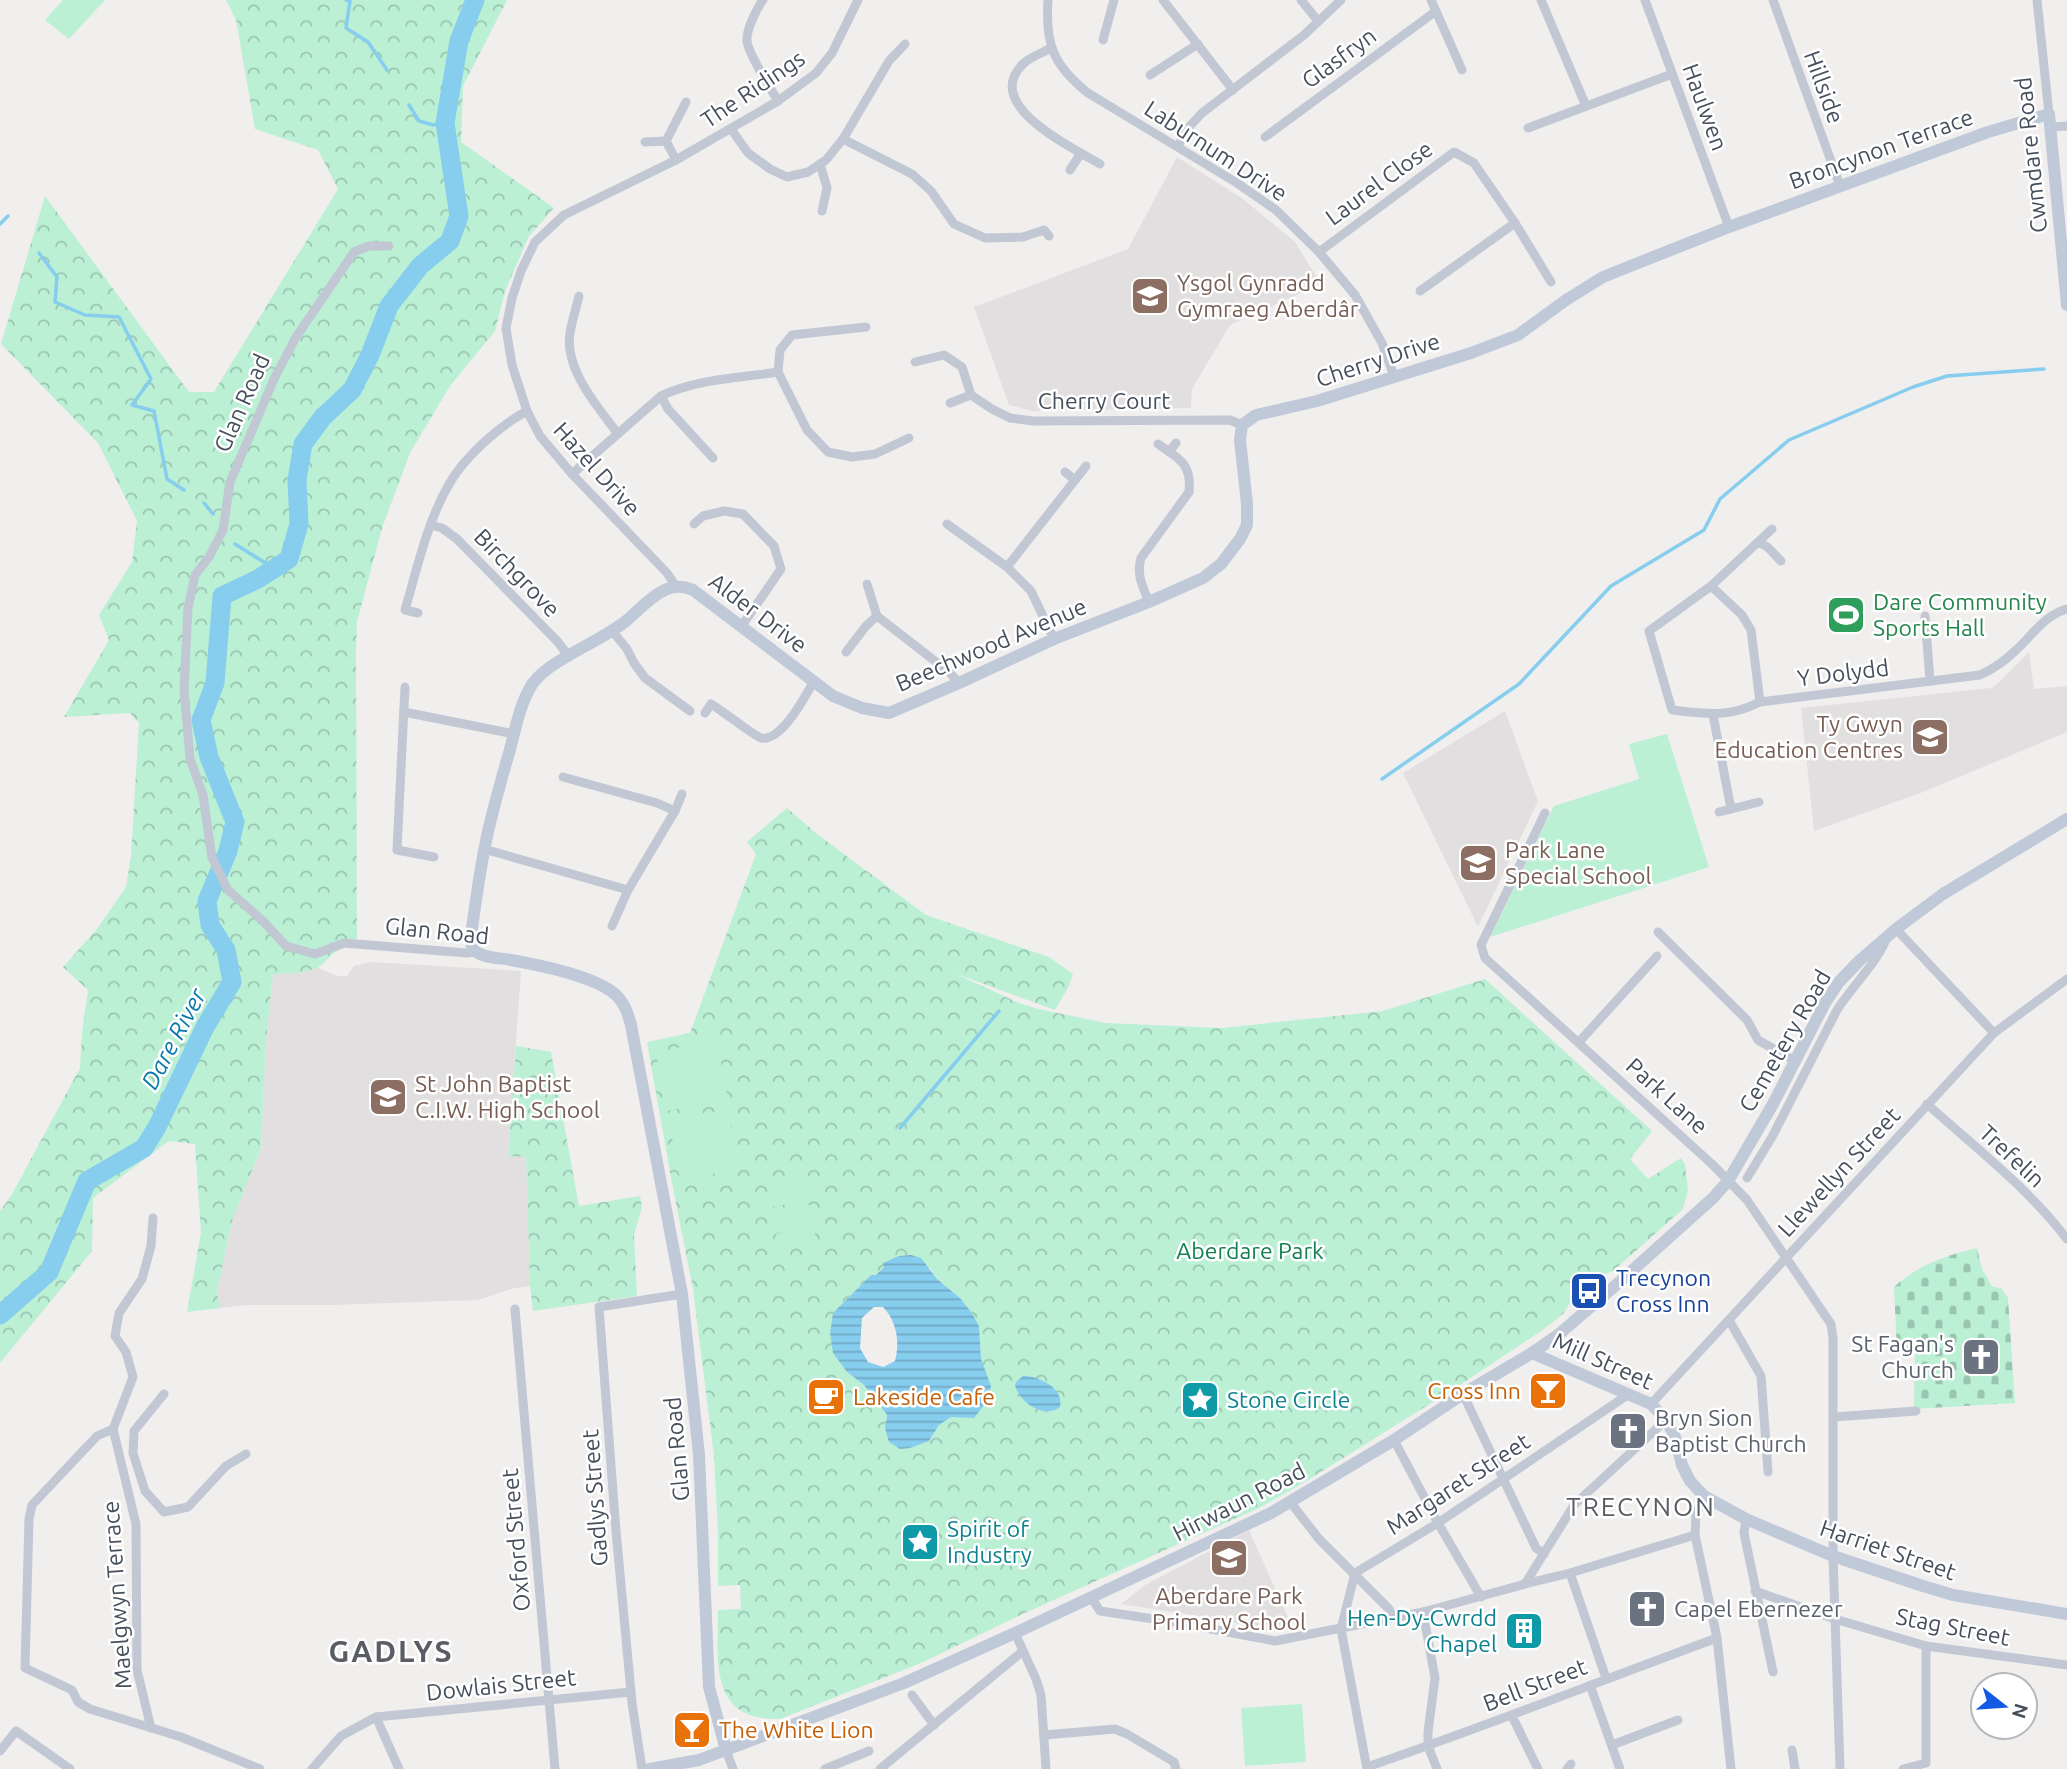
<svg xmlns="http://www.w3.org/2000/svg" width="2067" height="1769" font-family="Ubuntu,sans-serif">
<defs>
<pattern id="forest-crowns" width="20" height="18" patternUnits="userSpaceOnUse" patternTransform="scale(1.75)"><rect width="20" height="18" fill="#bbf0d5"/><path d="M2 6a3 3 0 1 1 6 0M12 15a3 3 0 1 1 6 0" fill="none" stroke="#9ac5b0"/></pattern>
<pattern id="cemetery-stones" width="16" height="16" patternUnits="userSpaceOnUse" patternTransform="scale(1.75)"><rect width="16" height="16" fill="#bbf0d5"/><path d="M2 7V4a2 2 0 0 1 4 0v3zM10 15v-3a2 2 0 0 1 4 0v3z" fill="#9ac5b0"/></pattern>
<pattern id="water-rules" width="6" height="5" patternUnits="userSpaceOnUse" patternTransform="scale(1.75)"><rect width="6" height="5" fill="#87cdee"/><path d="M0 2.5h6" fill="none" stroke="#70a9c4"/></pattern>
</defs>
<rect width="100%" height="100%" fill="#f1eeee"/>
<g fill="#e2dfe0">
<polygon points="1177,157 1243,199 1295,242 1321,284 1230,325 1192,389 1191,408 1033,411 1009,405 974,307 1128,249"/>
<polygon points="2029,652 2034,689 2067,686 2067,732 1923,792 1814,831 1801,708 1991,688 1996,685"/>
<polygon points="1505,711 1538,801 1479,925 1477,925 1403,773"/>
<polygon points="371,962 521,971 508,1156 526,1157 530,1286 515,1288 478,1300 333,1305 248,1305 220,1308 217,1292 232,1221 261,1148 266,1041 273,974 299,973 318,968 338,976 347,976 354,966"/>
<polygon points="1249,1530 1293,1629 1265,1631 1225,1620 1121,1604 1145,1585"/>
</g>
<g fill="url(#forest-crowns)" fill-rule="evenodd">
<polygon points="226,0 507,0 463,86 461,142 554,208 529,236 505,291 495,331 450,386 410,453 382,528 357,622 356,653 357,938 334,953 318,968 299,973 273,974 266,1041 261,1148 232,1221 217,1292 220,1308 187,1312 201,1233 195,1144 169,1141 93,1198 92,1251 0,1363 0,1211 11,1196 80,1068 82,1033 88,990 63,967 97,929 126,887 131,856 139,723 130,713 64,717 109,640 99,615 132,562 137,521 98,443 1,344 45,196 189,392 214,392 338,189 318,150 255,129 236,20"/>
<path d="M787,808l30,26 109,81 123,42 24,17 -4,12 -14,24 -101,-37 65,30 19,6 68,14 115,5 162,-17 102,-32 167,152 -22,28 18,20 33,-21 4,6 3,27 -6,19 -69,61 -10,4 -34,29 -5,9 -20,16 -87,58 -149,93 -47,27 -234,105 -106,51 -141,56c-72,2 -62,-58 -62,-109l23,-1 -1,-24 -22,1v-54l-4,-76 -21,-167 -22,-111 -24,-136 43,-9 66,-179 -9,-12zM884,1267l46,1 7,11 23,19 12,15 7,13 2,33 -30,57 -12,9 -10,16 -44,-13 2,-13 -23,-30 -17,-13 -14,-59 38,-38h5z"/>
<polygon points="516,1046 551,1052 579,1206 640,1196 642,1207 634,1235 637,1296 533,1311 530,1286 526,1157 508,1156"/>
</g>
<path fill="url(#cemetery-stones)" d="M1977,1248l5,21 10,17 10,3 6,9 7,105 -101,6 1,-58 -18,1 -3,-65c26,-23 50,-31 83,-39z"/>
<g fill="#bbf0d5">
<polygon points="63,0 105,0 69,39 45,20"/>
<polygon points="1667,734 1709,867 1490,937 1554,806 1639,779 1629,744"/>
<polygon points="717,1040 728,1100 667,1111 656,1052"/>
<polygon points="728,1109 739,1169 680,1180 669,1121"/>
<polygon points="806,1183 809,1200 772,1207 768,1191"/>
<polygon points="810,1205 813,1222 776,1229 773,1213"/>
<polygon points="814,1227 816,1243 780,1250 776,1234"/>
<polygon points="1302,1704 1306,1762 1245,1766 1241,1708"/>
</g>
<g fill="url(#water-rules)" fill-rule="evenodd">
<path d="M911,1255l10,3 16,21 23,19 12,15 7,13 2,33 10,27 -3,14 -14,18 -23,-1 -12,8 -10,16 -19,7 -10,1 -11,-7 -4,-14 2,-13 -23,-30 -17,-13 -14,-19 -3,-20 3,-20 38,-38h5l8,-8 -1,-4 16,-7zM874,1307h9c14,15 17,35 12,54l-12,6 -15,-5 -8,-14 2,-30z"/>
<path d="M1023,1376c16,0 41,12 37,31 -16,13 -42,-6 -45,-22l2,-4z"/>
</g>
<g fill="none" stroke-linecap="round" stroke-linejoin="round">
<g stroke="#87cdee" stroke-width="3.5">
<polyline points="346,0 350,1 346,28 368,42 387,70"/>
<polyline points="409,105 419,121 433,125 445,123"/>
<polyline points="0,224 8,216"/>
<polyline points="39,253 57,277 55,302 85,315 119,317 151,379 132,405 154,411 167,479 184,490"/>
<polyline points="204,503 213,514"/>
<polyline points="235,544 275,569"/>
<polyline points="1382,779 1519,684 1611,586 1704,530 1720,499 1789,440 1913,387 1947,376 2044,369"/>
<polyline points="900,1128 999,1011"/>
</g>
<polyline stroke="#87cdee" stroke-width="19" points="0,1315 49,1272 87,1181 144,1148 157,1127 205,1027 232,982 226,950 210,925 207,901 228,851 235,822 209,757 201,720 215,683 222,596 258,579 289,559 299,524 297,480 303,444 323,417 352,390 370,355 389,306 420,266 450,241 459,216 445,123 459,41 475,0"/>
<g stroke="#c1c8d4" stroke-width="9">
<path d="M763,0c-6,8 -17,30 -16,41 1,13 24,48 31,60"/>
<path d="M1048,0c-3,44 5,65 40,93l149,90 39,27 43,42 36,43 27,48 12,33"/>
<polyline points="1163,0 1233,90"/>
<polyline points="1301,0 1318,21"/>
<polyline points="1431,0 1462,70"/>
<polyline points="1541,0 1586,106"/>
<polyline points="1645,0 1729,227"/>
<polyline points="1773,0 1840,186"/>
<polyline points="2037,0 2049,114"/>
<polyline points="1103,40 1114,0"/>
<path d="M1051,48c-9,5 -21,9 -28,16 -42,41 50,84 77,100"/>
<polyline points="1150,75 1198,44"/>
<polyline points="2050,127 2067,126"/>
<polyline points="1528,128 1672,74"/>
<polyline points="731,129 748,153 770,169 787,177 808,172 826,160 843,139 889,61 905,44"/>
<polyline points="1265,137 1436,11"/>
<polyline points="843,139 912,174 931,191 954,224 985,238 1023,237 1044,230 1049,236"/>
<polyline points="645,142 666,141"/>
<polyline points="1178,146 1189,127 1202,113 1304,35 1341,0"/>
<polyline points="676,160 666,141 686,102"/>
<polyline points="820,164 827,188 822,211"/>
<polyline points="1070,170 1081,153"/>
<polyline points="389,246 369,246 354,252 296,337 274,379 230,482 223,530 209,557 195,575 188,608 184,689 190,759 203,795 212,858 228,890 263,921 286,946 315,954 344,943 467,953 475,952"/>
<polyline points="1319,252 1454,152 1474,163 1515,223 1551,282"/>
<polyline points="1420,291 1515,223"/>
<path d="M579,296c-3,12 -7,25 -9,37 -6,36 28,74 48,101"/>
<polyline points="866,327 792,335 780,350 778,372 807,430 828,452 852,457 875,454 909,438"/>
<polyline points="915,362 944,355 962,367 971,395 992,409 1010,418 1033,421 1230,420 1242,425"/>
<polyline points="661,396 668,409 713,458"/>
<polyline points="950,403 971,395"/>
<polyline points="1169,452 1176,443"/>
<polyline points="1065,472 1075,480"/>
<path d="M572,474l89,-78c36,-17 78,-18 117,-24"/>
<polyline points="694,524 703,516 724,511 743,514 774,546 781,569 741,627"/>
<polyline points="947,524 1007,567 1031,591 1054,639"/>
<polyline points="431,525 442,528 457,539 558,642 569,657"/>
<polyline points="1757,543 1772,529"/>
<path d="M1781,561c-8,-7 -14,-18 -24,-18l-46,43 -62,45 23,79c34,4 56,8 88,-8l220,-27c13,-6 25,-14 36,-25 17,-15 28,-35 51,-41"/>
<polyline points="1007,567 1086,466"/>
<polyline points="867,584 877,616 949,672 959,683"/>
<polyline points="675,585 667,573 572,474 540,436 527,411 512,365 506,328 512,298 521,271 535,242 564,215 676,160 778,101 816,73 832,53 858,0"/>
<polyline points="1711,586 1742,615 1751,630 1760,702"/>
<path d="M1149,602c-6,-15 -13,-27 -8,-44l48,-66c3,-28 -10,-34 -31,-48"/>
<path d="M418,613l-13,-3c12,-41 22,-87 43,-124 15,-28 51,-60 79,-75"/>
<polyline points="1925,616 1930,681"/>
<polyline points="613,632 627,649 634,663 645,678 690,711"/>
<polyline points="846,652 866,626 877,616"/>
<polyline points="405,687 397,850 434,857"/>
<polyline points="404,712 514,734"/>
<path d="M705,713l6,-9c9,5 43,32 50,34 21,4 44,-42 53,-57"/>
<polyline points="1713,715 1731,809"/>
<polyline points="563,777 657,803 675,811"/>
<polyline points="1719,812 1759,802"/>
<polyline points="1545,813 1481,945 1485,958 1713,1165 1747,1200 1831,1324 1833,1338 1833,1556 1840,1769"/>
<polyline points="484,849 628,890"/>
<polyline points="612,926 628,890 675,811 682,794"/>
<polyline points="1896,929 1994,1033"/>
<polyline points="1658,932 1747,1020 1758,1040 1795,1061"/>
<polyline points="1579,1042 1657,956"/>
<path d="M1927,1104c48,43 101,84 140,135"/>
<path d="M1747,1178l25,-41 65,-127c13,-21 43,-51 50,-73"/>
<polyline points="515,1309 555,1769"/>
<polyline points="1729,1320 1761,1376 1768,1472"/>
<polyline points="164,1394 134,1431 133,1453 145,1491 164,1512 188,1507 226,1466 246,1454"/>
<polyline points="1463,1394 1536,1548 1544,1554"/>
<polyline points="1651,1404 1994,1033 2067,979"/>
<polyline points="1834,1417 1916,1411"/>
<polyline points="113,1429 97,1436 32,1505 29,1519 25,1668 72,1690 78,1702 90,1709 181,1737 260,1769"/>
<polyline points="1394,1440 1438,1523 1481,1597"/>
<polyline points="1704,1496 1696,1515 1695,1535 1717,1638 1731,1769"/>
<polyline points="1291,1503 1319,1539 1389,1609 1393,1618"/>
<polyline points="1746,1519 1744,1533 1773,1672"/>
<polyline points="1570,1573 1606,1678"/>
<polyline points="1525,1584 1570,1573 1695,1535"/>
<polyline points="1755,1591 1835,1619 1926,1646 2067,1665"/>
<polyline points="1091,1597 1100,1611 1174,1622 1275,1641 1423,1612 1525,1584 1574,1505 1666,1420"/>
<polyline points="1423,1612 1435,1678 1428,1732 1428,1746 1437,1769"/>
<polyline points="1015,1633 1036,1679 1041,1695 1046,1769"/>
<polyline points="1590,1685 1620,1769"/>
<polyline points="912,1695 934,1725"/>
<polyline points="1512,1716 1538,1769"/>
<polyline points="376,1717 399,1769"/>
<polyline points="151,1728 137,1670 136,1524 113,1429 133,1377 126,1352 115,1336 119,1313 142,1279 151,1246 153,1218"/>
<polyline points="1044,1735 1115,1729 1127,1734 1174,1762 1176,1769"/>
<polyline points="1612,1745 1678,1720"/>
<polyline points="726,1750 733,1769"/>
<polyline points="1792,1750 1795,1769"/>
<polyline points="0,1751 16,1731 70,1769"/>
<path d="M1367,1767c117,-40 233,-86 350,-129"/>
<polyline points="312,1769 341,1736 376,1717 631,1692"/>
<polyline points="642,1769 632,1703 616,1531 599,1307 682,1294"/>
<polyline points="825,1769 869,1751"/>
<polyline points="880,1769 1023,1651"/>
<polyline points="1367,1769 1341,1629 1355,1573 1438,1523 1629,1394"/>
<polyline points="1567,1769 1571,1764"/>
<polyline points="1903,1769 1926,1763 1926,1646"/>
</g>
<g stroke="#c0c9d8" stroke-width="12">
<polyline points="1532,1353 1651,1404 1666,1420 1675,1437 1682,1465 1690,1481 1704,1496 1746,1519 1833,1556 1923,1586 1953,1595 2067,1614"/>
<path d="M726,1750l-17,-63 -10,-232 -17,-161 -51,-269c-3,-11 -6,-21 -14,-29 -19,-19 -78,-31 -106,-36 -10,-2 -28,-2 -36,-9 -4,-3 -4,-10 -4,-15 4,-30 8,-60 14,-90 6,-31 15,-62 24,-93 6,-22 11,-51 24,-70 18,-24 67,-41 93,-62 19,-16 40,-44 67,-31l140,106 29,12 27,5 70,-30 95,-44 95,-37 54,-24 18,-14 19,-25 7,-14v-21l-7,-64 2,-15 14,-10 61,-14 154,-48 47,-18 48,-35 37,-23 35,-14 91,-36 259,-95 61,-18 18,191"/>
<polyline points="650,1769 699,1760 904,1683 1015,1633 1271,1513 1394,1440 1463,1394 1532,1353 1558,1335 1616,1285 1713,1198 1728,1181 1773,1104 1825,1003 1839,982 1859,961 1896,929 1943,894 2067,819"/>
</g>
</g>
<defs>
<symbol id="school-square" viewBox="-11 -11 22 22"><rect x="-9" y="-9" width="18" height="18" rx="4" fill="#8d6e63" stroke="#fff"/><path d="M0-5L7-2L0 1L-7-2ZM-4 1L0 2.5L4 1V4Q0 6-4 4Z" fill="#fff"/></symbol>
<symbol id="stadium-square" viewBox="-11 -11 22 22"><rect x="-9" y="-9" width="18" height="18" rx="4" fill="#2e9e5b" stroke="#fff"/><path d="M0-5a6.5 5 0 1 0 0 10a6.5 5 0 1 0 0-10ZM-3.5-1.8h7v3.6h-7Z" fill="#fff"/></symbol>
<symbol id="bus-square" viewBox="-11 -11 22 22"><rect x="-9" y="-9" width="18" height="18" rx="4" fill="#1a4fb4" stroke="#fff"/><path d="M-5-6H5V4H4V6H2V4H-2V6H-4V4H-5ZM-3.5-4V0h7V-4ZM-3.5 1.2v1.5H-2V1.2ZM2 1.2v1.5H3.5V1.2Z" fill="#fff"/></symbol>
<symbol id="church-square" viewBox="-11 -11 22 22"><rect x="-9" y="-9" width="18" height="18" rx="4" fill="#6b7280" stroke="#fff"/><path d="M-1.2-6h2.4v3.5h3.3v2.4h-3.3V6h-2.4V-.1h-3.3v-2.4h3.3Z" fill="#fff"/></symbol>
<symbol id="bar-square" viewBox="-11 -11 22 22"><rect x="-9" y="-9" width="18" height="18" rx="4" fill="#e8710a" stroke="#fff"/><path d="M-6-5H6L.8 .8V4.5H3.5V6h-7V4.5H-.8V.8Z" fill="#fff"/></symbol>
<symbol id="cafe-square" viewBox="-11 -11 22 22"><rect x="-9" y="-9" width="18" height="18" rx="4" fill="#e8710a" stroke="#fff"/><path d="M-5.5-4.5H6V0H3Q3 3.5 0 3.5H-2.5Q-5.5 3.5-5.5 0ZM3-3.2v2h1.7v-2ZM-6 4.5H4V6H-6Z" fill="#fff"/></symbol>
<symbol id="sight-square" viewBox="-11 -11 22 22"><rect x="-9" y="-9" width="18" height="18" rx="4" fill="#0f9aa8" stroke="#fff"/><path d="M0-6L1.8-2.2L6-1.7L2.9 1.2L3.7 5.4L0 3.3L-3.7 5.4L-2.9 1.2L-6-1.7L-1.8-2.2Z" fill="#fff"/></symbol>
<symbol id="building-square" viewBox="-11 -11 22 22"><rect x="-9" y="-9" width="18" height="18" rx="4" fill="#0f9aa8" stroke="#fff"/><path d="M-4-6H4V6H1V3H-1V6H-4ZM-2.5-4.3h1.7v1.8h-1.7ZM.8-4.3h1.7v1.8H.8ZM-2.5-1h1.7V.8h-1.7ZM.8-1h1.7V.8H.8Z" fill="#fff"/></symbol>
</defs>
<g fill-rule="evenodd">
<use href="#school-square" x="1128" y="274" width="44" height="44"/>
<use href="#stadium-square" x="1824" y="593" width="44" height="44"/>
<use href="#school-square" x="1908" y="715" width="44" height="44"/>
<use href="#school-square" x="1456" y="841" width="44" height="44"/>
<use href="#school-square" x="366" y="1075" width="44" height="44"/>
<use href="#bus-square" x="1567" y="1269" width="44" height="44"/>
<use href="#church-square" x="1959" y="1335" width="44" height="44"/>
<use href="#bar-square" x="1526" y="1369" width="44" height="44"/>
<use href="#cafe-square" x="804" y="1375" width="44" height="44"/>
<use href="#sight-square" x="1178" y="1378" width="44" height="44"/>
<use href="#church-square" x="1606" y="1409" width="44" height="44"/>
<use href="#sight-square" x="898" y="1520" width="44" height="44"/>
<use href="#school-square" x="1207" y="1536" width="44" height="44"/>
<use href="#church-square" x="1625" y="1587" width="44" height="44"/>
<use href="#building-square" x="1502" y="1609" width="44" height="44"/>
<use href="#bar-square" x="670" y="1708" width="44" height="44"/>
</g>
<g text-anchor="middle" stroke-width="5" stroke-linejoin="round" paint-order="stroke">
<g font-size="23" fill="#464f5c" stroke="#fff">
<text transform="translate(1339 58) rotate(-36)" y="8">Glasfryn</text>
<text transform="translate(1824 87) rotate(70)" y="8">Hillside</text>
<text transform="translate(753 89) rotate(-34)" y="8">The Ridings</text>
<text transform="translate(1705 107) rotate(70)" y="8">Haulwen</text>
<text transform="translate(1881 149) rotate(-20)" y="8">Broncynon Terrace</text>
<text transform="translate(1216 151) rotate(33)" y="8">Laburnum Drive</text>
<text transform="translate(2031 155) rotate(-96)" y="8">Cwmdare Road</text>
<text transform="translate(1379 183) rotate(-36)" y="8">Laurel Close</text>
<text transform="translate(1378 360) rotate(-18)" y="8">Cherry Drive</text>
<text x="1104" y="409">Cherry Court</text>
<text transform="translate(242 403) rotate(-66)" y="8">Glan Road</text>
<text transform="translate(597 469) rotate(48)" y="8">Hazel Drive</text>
<text transform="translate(517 573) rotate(46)" y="8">Birchgrove</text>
<text transform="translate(758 613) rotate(37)" y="8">Alder Drive</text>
<text transform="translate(991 645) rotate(-23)" y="8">Beechwood Avenue</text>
<text transform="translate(1843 673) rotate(-7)" y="8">Y Dolydd</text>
<text transform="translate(437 931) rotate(6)" y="8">Glan Road</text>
<text transform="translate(1785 1041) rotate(-60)" y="8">Cemetery Road</text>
<text transform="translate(1667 1096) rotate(42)" y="8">Park Lane</text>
<text transform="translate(2012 1156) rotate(43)" y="8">Trefelin</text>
<text transform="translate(1839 1172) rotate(-47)" y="8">Llewellyn Street</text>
<text transform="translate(1603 1361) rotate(24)" y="8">Mill Street</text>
<text transform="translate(677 1449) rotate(-95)" y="8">Glan Road</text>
<text transform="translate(1458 1484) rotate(-33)" y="8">Margaret Street</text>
<text transform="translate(595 1498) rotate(-94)" y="8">Gadlys Street</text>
<text transform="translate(1239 1502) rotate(-27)" y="8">Hirwaun Road</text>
<text transform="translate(516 1540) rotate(-95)" y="8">Oxford Street</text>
<text transform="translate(1888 1550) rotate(19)" y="8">Harriet Street</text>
<text transform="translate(117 1595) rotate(-94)" y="8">Maelgwyn Terrace</text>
<text transform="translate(1953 1627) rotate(11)" y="8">Stag Street</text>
<text transform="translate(501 1685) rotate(-6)" y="8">Dowlais Street</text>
<text transform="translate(1535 1685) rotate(-21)" y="8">Bell Street</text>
</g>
<g font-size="23" fill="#785e54" stroke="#fff" text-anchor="start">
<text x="1177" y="291">Ysgol Gynradd<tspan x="1177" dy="26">Gymraeg Aberdâr</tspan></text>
<text x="1903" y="732" text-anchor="end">Ty Gwyn<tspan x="1903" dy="26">Education Centres</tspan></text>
<text x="1505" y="858">Park Lane<tspan x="1505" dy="26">Special School</tspan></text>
<text x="415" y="1092">St John Baptist<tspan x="415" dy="26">C.I.W. High School</tspan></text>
<text x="1229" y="1604" text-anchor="middle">Aberdare Park<tspan x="1229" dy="26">Primary School</tspan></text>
</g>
<g font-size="23" fill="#27864d" stroke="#fff" text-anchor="start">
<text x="1873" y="610">Dare Community<tspan x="1873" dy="26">Sports Hall</tspan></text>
</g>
<g font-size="23" fill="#147f55" stroke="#fff">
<text x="1250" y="1259">Aberdare Park</text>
</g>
<g font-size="23" fill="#164399" stroke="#fff" text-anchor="start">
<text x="1616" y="1286">Trecynon<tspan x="1616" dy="26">Cross Inn</tspan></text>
</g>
<g font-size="23" fill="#5b616d" stroke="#fff" text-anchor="start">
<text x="1954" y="1352" text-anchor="end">St Fagan's<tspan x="1954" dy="26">Church</tspan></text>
<text x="1655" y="1426">Bryn Sion<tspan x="1655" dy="26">Baptist Church</tspan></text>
<text x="1674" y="1617">Capel Ebernezer</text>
</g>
<g font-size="23" fill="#c56008" stroke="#fff" text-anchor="start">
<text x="1521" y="1399" text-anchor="end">Cross Inn</text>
<text x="853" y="1405">Lakeside Cafe</text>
<text x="719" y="1738">The White Lion</text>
</g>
<g font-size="23" fill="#0d838f" stroke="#fff" text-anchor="start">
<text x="1227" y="1408">Stone Circle</text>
<text x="947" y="1537">Spirit of<tspan x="947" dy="26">Industry</tspan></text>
<text x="1497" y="1626" text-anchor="end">Hen-Dy-Cwrdd<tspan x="1497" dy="26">Chapel</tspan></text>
</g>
<g font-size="24" font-style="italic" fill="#0978ac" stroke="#fff">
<text transform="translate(174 1039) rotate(-62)" y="8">Dare River</text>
</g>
<g font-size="26" letter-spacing="2" fill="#5a5d63" stroke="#fff">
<text x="1641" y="1516">TRECYNON</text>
</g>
<g font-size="30" font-weight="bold" letter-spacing="2" fill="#5a5d63" stroke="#fff">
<text x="391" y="1662">GADLYS</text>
</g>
</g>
<g transform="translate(2004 1706) rotate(107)"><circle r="33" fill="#ffffff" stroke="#b5b9be" stroke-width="2"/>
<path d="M0-5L12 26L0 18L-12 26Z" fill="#1459e4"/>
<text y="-10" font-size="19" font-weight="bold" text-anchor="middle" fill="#464f5c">N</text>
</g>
</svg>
